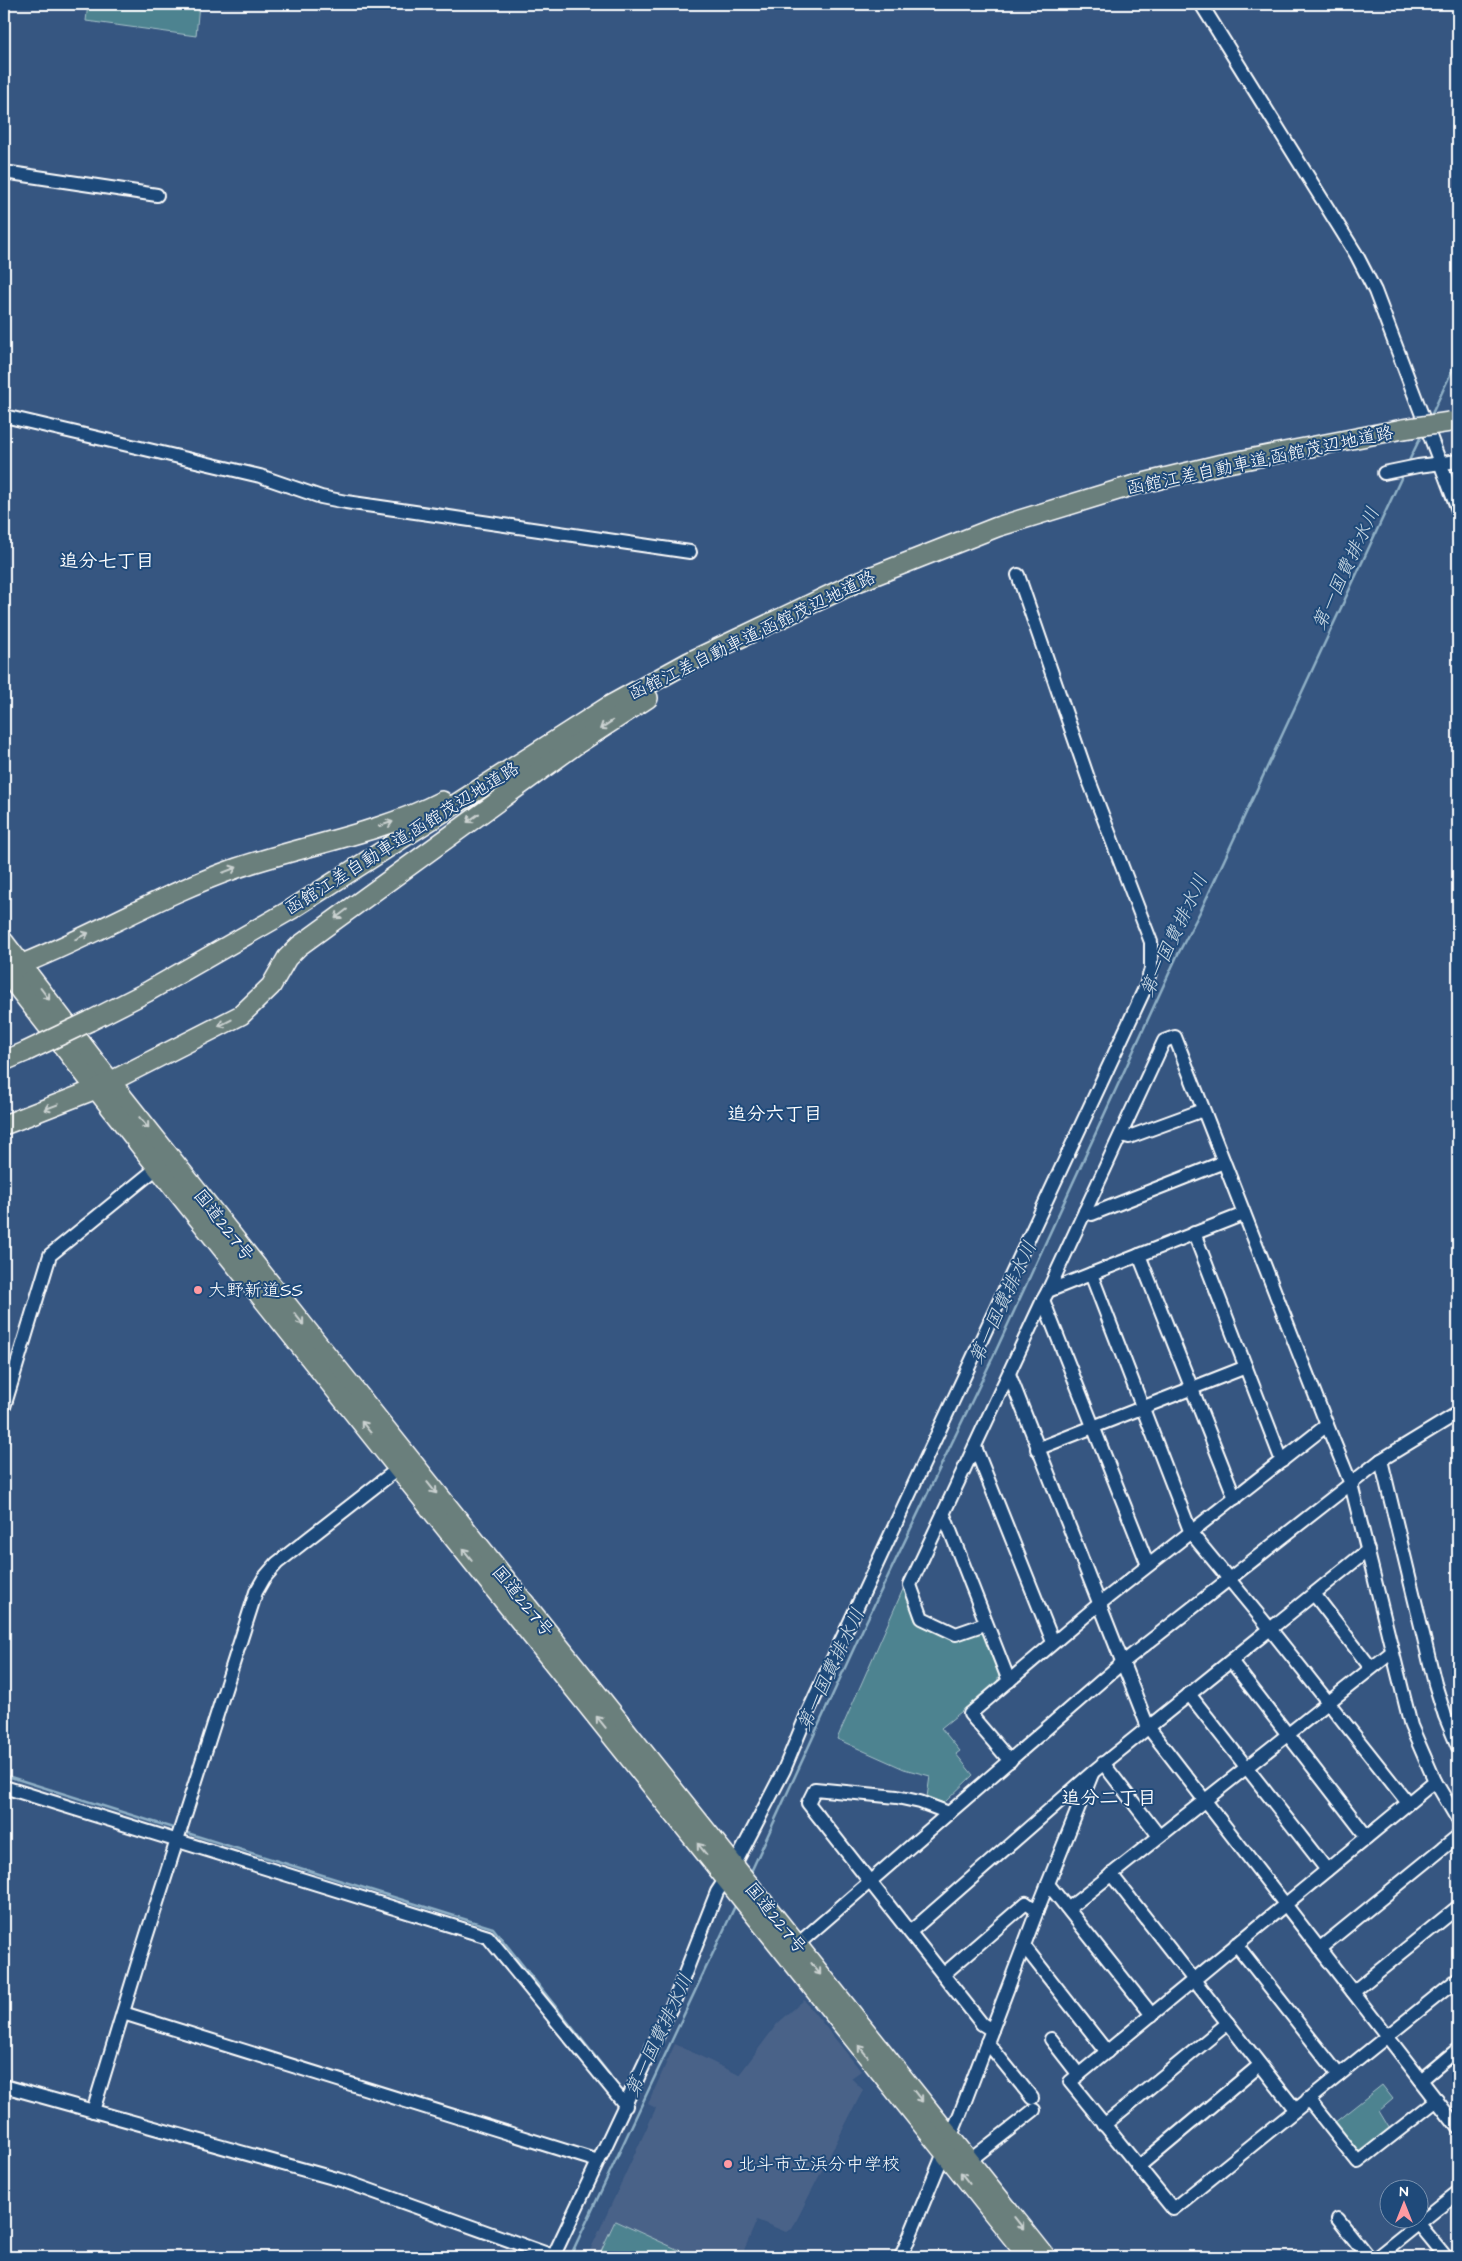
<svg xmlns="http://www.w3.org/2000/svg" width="1462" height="2261" font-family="'Architects Daughter','Klee One',sans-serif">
<rect width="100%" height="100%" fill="#365681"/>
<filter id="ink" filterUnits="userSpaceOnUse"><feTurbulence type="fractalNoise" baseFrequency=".02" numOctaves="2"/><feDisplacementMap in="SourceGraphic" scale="10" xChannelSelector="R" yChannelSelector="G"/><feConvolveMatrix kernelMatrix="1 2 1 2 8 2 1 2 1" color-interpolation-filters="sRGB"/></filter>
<g filter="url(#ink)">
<polygon fill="#4a6288" points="804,2000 861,2071 851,2078 863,2090 792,2229 786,2232 757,2220 741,2257 587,2257 656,2108 648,2104 675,2044 739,2075 777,2024"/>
<g fill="#4d8390" stroke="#a6c1c8">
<polygon points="88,4 199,4 196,36 86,21"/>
<polygon points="904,1587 918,1621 957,1640 977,1632 984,1634 1000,1670 997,1683 941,1728 960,1751 956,1754 973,1775 944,1803 927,1797 930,1776 904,1769 837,1739"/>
<polygon points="1382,2085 1393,2099 1379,2111 1391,2131 1365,2152 1355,2152 1334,2123"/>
<polygon points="615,2221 694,2257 598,2257"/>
</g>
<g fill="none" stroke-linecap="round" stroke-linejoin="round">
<g stroke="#8fb0c6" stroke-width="2.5">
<polyline points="1430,418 1458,358"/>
<polyline points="1408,463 1422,434"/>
<polyline points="4,1775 176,1829"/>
<polyline points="184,1832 493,1928 610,2075"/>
<polyline points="750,1874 866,1622 993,1357 1177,956 1201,910 1403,474"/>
<polyline points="570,2257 736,1904"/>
</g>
<defs>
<g id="minor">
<polyline points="1201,4 1356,254 1375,291 1458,510"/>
<polyline points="4,172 157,195"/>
<polyline points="4,416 260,476 321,497 346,502 690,552"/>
<polyline points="1384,473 1418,466 1458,461"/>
<polyline points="1121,1135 1129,1137 1203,1110"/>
<polyline points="1085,1211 1092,1214 1224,1162"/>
<polyline points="1194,1233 1282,1461"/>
<polyline points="1139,1255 1235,1498"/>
<polyline points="1091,1274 1244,1214"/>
<polyline points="1048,1291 1164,1041 1175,1037 1327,1425"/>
<polyline points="1043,1300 1148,1565"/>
<polyline points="1009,1374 1148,1727 1458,2128"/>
<polyline points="4,1407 50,1255 163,1163"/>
<polyline points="975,1447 1053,1642"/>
<polyline points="1037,1449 1246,1367"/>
<polyline points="1381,1460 1435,1684 1445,1716 1458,1747"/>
<polyline points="944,1515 1009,1681"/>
<polyline points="1314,1594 1371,1668"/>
<polyline points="985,1624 956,1634 922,1618 910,1585 1043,1300 1048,1291 1091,1274 1191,1533 1271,1630 1408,1803"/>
<polyline points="1231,1661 1367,1837"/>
<polyline points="1189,1694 1327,1870"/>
<polyline points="1010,1761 970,1714 1098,1605 1327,1425 1351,1484 1411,1726 1435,1781 1070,2082 1173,2209 1458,1979"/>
<polyline points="1103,1763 1159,1836"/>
<polyline points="1435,1781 1458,1820"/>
<polyline points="4,1787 488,1937 626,2106"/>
<polyline points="949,1813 920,1802 897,1797 815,1789 808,1803 982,2024 992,2030"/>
<polyline points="1111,1874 1295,2109"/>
<polyline points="1048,1884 1152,2015"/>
<polyline points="1069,1908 1392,1652"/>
<polyline points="910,1932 1093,1772 1368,1550"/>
<polyline points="1236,1944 1339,2075"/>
<polyline points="1024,1946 1107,2052"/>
<polyline points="1319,1949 1458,1836"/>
<polyline points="791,1950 1122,1663 1381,1460 1458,1413"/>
<polyline points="944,1974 1026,1903 1037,1911"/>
<polyline points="1353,1992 1458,1907"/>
<polyline points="123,2013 598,2161"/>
<polyline points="1051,2039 1079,2075"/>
<polyline points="987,2042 1032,2098"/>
<polyline points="1421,2080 1458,2049"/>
<polyline points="4,2086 344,2181 553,2256"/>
<polyline points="1308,2099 1358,2162 1437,2100"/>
<polyline points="93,2111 141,1953 256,1592 264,1578 277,1563 404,1464"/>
<polyline points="1104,2125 1228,2023"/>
<polyline points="969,2161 1034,2110"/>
<polyline points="1138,2167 1260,2065"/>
<polyline points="1338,2219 1368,2257"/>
<polyline points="1419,2224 1446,2257"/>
<polyline points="553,2257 675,1999 717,1892 734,1866 784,1770 808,1712 1146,986 1151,969 1151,942 1088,778 1018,575"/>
<polyline points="901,2257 960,2114 1037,1911 1092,1774"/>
<polyline points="1377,2257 1458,2192"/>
</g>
<g id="highway">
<polyline points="4,942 110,1081 308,1331 1046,2257"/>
<path d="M12,968c77,-29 147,-73 225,-100 68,-23 141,-34 205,-67"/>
<polyline points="4,970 142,1148 1028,2257"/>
<polyline points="90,1021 147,992 292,909 609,706 689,662 855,583 997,527 1131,486 1218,465 1403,429"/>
<polyline points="4,1061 25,1052"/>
<polyline points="4,1125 96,1089 241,1015 271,986 287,958 299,946 574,746 648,698"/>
</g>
</defs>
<use href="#minor" stroke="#fff" stroke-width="16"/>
<use href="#highway" stroke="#fff" stroke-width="22"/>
<use href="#minor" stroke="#1f4a7a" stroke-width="12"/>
<use href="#highway" stroke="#6b7f7c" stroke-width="19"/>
<defs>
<g id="highway-bridge">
<polyline points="1403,429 1450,422"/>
<polyline points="25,1052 90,1021"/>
</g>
</defs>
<use href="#highway-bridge" stroke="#fff" stroke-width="22" stroke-linecap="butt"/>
<use href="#highway-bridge" stroke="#6b7f7c" stroke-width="19"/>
</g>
<defs><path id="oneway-shaft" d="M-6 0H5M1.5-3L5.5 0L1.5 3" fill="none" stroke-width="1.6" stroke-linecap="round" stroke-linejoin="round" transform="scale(1.25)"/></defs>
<g stroke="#cbd2d1">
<use href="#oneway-shaft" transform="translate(606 725) rotate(147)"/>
<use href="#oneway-shaft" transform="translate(473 818) rotate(144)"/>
<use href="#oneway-shaft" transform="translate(386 824) rotate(-18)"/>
<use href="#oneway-shaft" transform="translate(230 870) rotate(-21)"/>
<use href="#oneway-shaft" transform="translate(341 914) rotate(143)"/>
<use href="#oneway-shaft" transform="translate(82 936) rotate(-26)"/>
<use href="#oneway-shaft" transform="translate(45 994) rotate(53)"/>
<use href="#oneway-shaft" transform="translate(225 1023) rotate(153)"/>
<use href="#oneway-shaft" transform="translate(51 1107) rotate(159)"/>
<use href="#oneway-shaft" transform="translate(144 1123) rotate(51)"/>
<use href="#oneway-shaft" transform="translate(299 1319) rotate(52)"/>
<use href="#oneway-shaft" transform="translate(366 1427) rotate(-129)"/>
<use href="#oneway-shaft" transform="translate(432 1488) rotate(51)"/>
<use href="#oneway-shaft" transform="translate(467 1554) rotate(-129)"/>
<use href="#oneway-shaft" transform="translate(601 1722) rotate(-129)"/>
<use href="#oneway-shaft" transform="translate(702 1849) rotate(-129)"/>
<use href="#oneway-shaft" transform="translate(816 1969) rotate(52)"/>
<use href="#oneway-shaft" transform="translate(863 2051) rotate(-129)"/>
<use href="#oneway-shaft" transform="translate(918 2096) rotate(52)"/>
<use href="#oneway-shaft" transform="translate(965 2178) rotate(-128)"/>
<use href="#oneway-shaft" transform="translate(1019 2223) rotate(52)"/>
</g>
</g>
<g fill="#ff9aa2" stroke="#1f4a7a" stroke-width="2">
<circle cx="198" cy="1290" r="5"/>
<circle cx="728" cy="2164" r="5"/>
</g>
<g text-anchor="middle" stroke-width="4" stroke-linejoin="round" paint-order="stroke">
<g font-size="18" fill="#fff" stroke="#1f4a7a">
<text transform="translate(1260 460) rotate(-12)" y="6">函館江差自動車道;函館茂辺地道路</text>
<text transform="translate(752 635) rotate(-26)" y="6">函館江差自動車道;函館茂辺地道路</text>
<text transform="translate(402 838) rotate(-32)" y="6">函館江差自動車道;函館茂辺地道路</text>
<text transform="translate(224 1225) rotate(52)" y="6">国道227号</text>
<text transform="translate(523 1601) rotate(51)" y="6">国道227号</text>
<text transform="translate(776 1918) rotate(51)" y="6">国道227号</text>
</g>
<g font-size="18" fill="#fff" stroke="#1f4a7a" text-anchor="start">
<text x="208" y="1296">大野新道SS</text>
<text x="738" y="2170">北斗市立浜分中学校</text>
</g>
<g font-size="19" font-weight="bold" fill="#fff" stroke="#1f4a7a">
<text x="107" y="567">追分七丁目</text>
<text x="775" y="1120">追分六丁目</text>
<text x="1109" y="1804">追分二丁目</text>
</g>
<g font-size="19" font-style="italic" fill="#d0dee7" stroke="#1f4a7a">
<text transform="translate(1345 568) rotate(-65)" y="7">第一国費排水川</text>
<text transform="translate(1173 935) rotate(-65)" y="7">第一国費排水川</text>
<text transform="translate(1002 1302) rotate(-65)" y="7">第一国費排水川</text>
<text transform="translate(830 1669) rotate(-65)" y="7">第一国費排水川</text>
<text transform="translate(658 2035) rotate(-65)" y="7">第一国費排水川</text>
</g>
</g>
<rect width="1462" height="2261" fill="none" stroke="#1f4a7a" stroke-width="20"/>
<rect x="10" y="10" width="1442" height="2241" fill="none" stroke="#fff" stroke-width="2" filter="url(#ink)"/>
<g transform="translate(1404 2204)"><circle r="24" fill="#1f4a7a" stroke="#7992af"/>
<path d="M0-4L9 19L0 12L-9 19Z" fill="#ff9aa2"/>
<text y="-8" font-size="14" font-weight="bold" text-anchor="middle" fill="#ffffff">N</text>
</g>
</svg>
